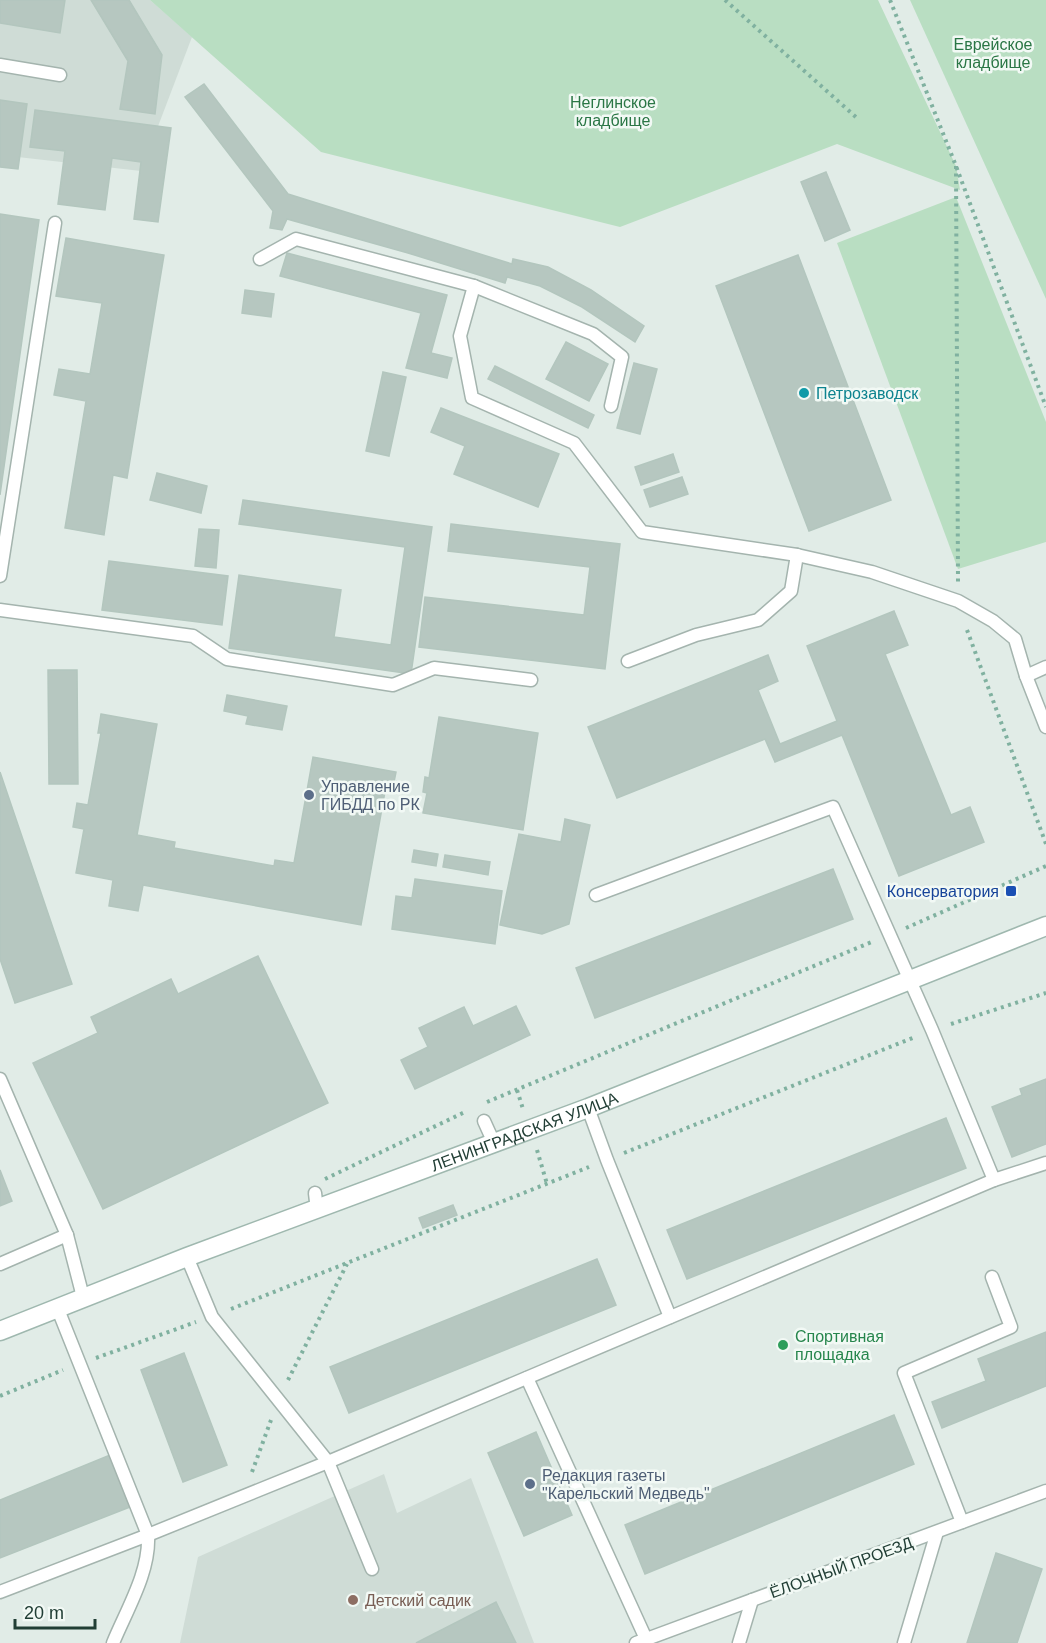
<svg xmlns="http://www.w3.org/2000/svg" width="1046" height="1643" font-family="Helvetica,sans-serif">
<rect width="100%" height="100%" fill="#e1ece7"/>
<g fill="#cfdcd6">
<polygon points="0,0 150,0 192,37 141,171 0,155"/>
<polygon points="384,1474 397,1513 471,1478 534,1643 180,1643 198,1557"/>
</g>
<g fill="#b9dec2">
<polygon points="150,0 878,0 956,166 960,190 837,144 620,227 321,152"/>
<polygon points="910,0 1046,0 1046,299"/>
<polygon points="956,197 1046,422 1046,542 958,569 837,243"/>
</g>
<g fill="#b6c7c0" stroke="#b3c6be" stroke-width="1.5">
<polygon points="0,0 65,0 60,33 0,23"/>
<polygon points="91,0 129,0 162,55 155,114 120,109 128,61"/>
<polygon points="204,84 288,194 512,264 513,259 548,267 591,290 644,326 635,342 582,307 540,286 507,277 505,283 408,253 287,219 282,230 270,228 273,211 185,97"/>
<polygon points="0,100 27,104 18,169 0,167"/>
<polygon points="35,110 171,128 158,222 134,219 141,162 112,158 105,210 58,204 65,151 30,147"/>
<polygon points="826,172 850,230 825,241 801,182"/>
<polygon points="0,214 39,220 0,495"/>
<polygon points="66,238 164,255 127,478 113,475 104,535 65,528 86,401 54,395 59,369 90,374 102,303 56,296"/>
<polygon points="287,253 447,295 431,353 452,358 447,378 406,368 421,313 280,276"/>
<polygon points="798,255 891,500 809,531 716,286"/>
<polygon points="245,290 274,294 271,317 242,313"/>
<polygon points="566,342 608,364 589,401 546,379"/>
<polygon points="634,363 657,369 640,434 617,428"/>
<polygon points="495,366 594,415 588,428 488,379"/>
<polygon points="383,372 406,377 389,456 366,451"/>
<polygon points="441,408 559,454 538,507 454,474 465,446 431,432"/>
<polygon points="673,454 679,472 641,485 635,467"/>
<polygon points="157,473 207,486 201,513 150,500"/>
<polygon points="682,477 688,494 650,507 644,490"/>
<polygon points="243,500 432,527 411,674 229,648 239,575 341,590 334,637 391,645 405,547 239,524"/>
<polygon points="451,524 620,544 605,669 419,647 425,597 584,615 590,567 448,551"/>
<polygon points="199,529 219,530 216,568 195,566"/>
<polygon points="109,561 228,576 222,625 102,610"/>
<polygon points="894,611 908,645 885,654 951,815 970,807 984,842 899,876 842,735 775,762 765,739 617,798 588,727 768,655 778,681 758,690 780,744 837,721 807,646"/>
<polygon points="48,670 77,670 78,784 49,784"/>
<polygon points="227,695 287,706 282,730 246,724 248,716 224,711"/>
<polygon points="101,714 157,724 137,835 175,842 174,848 274,866 275,860 294,863 313,757 396,772 393,787 386,786 361,925 143,885 138,911 109,906 113,880 76,873 84,829 73,827 77,803 88,805 101,733 98,733"/>
<polygon points="439,717 538,733 523,830 423,813 427,793 423,792 425,777 429,778"/>
<polygon points="0,772 72,984 15,1003 0,959"/>
<polygon points="565,819 590,825 569,924 542,934 500,925 519,834 561,842"/>
<polygon points="414,850 438,854 436,866 412,862"/>
<polygon points="445,855 490,862 488,875 443,867"/>
<polygon points="833,869 853,919 595,1018 576,968"/>
<polygon points="415,879 502,891 495,944 392,929 396,896 412,898"/>
<polygon points="258,956 328,1103 103,1209 33,1063 98,1033 91,1017 171,979 178,994"/>
<polygon points="516,1006 530,1035 415,1089 401,1060 428,1047 419,1028 464,1007 473,1026"/>
<polygon points="1046,1079 1046,1144 1012,1157 992,1107 1022,1095 1020,1089"/>
<polygon points="946,1118 966,1168 687,1279 667,1230"/>
<polygon points="0,1170 12,1201 0,1206"/>
<polygon points="453,1205 457,1215 423,1228 419,1218"/>
<polygon points="597,1259 616,1305 349,1413 330,1367"/>
<polygon points="1046,1332 1046,1386 942,1428 932,1402 986,1381 978,1359"/>
<polygon points="184,1353 227,1465 183,1482 141,1370"/>
<polygon points="894,1415 914,1464 645,1574 625,1525"/>
<polygon points="536,1432 572,1515 524,1536 488,1453"/>
<polygon points="115,1453 135,1505 0,1558 0,1500"/>
<polygon points="996,1553 1042,1569 1017,1643 967,1643"/>
<polygon points="496,1602 516,1643 416,1643"/>
</g>
<g fill="none" stroke-linecap="round" stroke-linejoin="round">
<defs>
<g id="lane">
<polyline points="0,65 60,75"/>
<polyline points="260,259 296,239 474,286 593,334 622,357 611,406"/>
<polyline points="474,286 460,336 472,398 574,443 642,532 797,555 872,572 958,601 993,621 1015,639 1026,676 1046,727"/>
<polyline points="0,576 55,223"/>
<polyline points="0,610 193,636 227,659 393,685 434,668 531,680"/>
<polyline points="628,661 696,635 758,620 791,591 797,555"/>
<polyline points="1026,676 1046,667"/>
<polyline points="596,895 833,807 932,1030 994,1180 1046,1163"/>
<polyline points="0,1079 67,1235 83,1297"/>
<polyline points="588,1108 607,1160 670,1317"/>
<polyline points="484,1121 494,1143"/>
<polyline points="315,1193 317,1210"/>
<polyline points="187,1257 212,1317 328,1462 372,1569"/>
<polyline points="0,1264 67,1235"/>
<polyline points="57,1307 148,1535 328,1462 994,1180"/>
<polyline points="527,1378 646,1639"/>
<polyline points="962,1522 904,1373 1011,1327 992,1277"/>
<path d="M0,1592l148,-57c2,37 -21,74 -35,108"/>
<polyline points="636,1643 1046,1491"/>
<polyline points="739,1643 752,1600"/>
<polyline points="904,1643 937,1532"/>
</g>
<g id="secondary">
<path id="s1" d="M0,1331l187,-74 401,-149 458,-182"/>
</g>
</defs>
<use href="#lane" stroke="#a4b4ae" stroke-width="15"/>
<use href="#secondary" stroke="#9fb8af" stroke-width="21"/>
<g stroke="#80b1a0" stroke-width="4" stroke-dasharray="3 4.5" stroke-linecap="butt">
<polyline points="725,0 857,118"/>
<polyline points="890,0 956,166 1046,407"/>
<polyline points="956,166 958,582"/>
<polyline points="967,630 1046,844"/>
<polyline points="906,928 1046,866"/>
<polyline points="951,1024 1046,993"/>
<polyline points="517,1090 523,1109"/>
<polyline points="487,1102 874,941"/>
<polyline points="537,1150 547,1184"/>
<polyline points="624,1153 915,1037"/>
<polyline points="325,1179 467,1111"/>
<polyline points="231,1309 589,1167"/>
<polyline points="96,1358 196,1322"/>
<polyline points="288,1380 347,1264"/>
<polyline points="0,1396 63,1370"/>
<polyline points="252,1472 271,1420"/>
</g>
<use href="#lane" stroke="#fff" stroke-width="12"/>
<use href="#secondary" stroke="#fff" stroke-width="18"/>
</g>
<circle fill="#0f9aa8" stroke="#f2f9f5" stroke-width="2" cx="804" cy="393" r="6"/>
<g fill="#5c6f8a" stroke="#f2f9f5" stroke-width="2">
<circle cx="309" cy="795" r="6"/>
<circle cx="530" cy="1484" r="6"/>
</g>
<rect fill="#1a4fb4" stroke="#f2f9f5" stroke-width="2" x="1005" y="885" width="12" height="12" rx="3"/>
<circle fill="#2e9e5b" stroke="#f2f9f5" stroke-width="2" cx="783" cy="1345" r="6"/>
<circle fill="#8d6e63" stroke="#f2f9f5" stroke-width="2" cx="353" cy="1600" r="6"/>
<g text-anchor="middle" stroke-width="5" stroke-linejoin="round" paint-order="stroke">
<g font-size="16" fill="#2a7645" stroke="#f2f9f5">
<text x="993" y="50">Еврейское<tspan x="993" dy="18">кладбище</tspan></text>
<text x="613" y="108">Неглинское<tspan x="613" dy="18">кладбище</tspan></text>
</g>
<g font-size="16" fill="#0d838f" stroke="#f2f9f5" text-anchor="start">
<text x="816" y="399">Петрозаводск</text>
</g>
<g font-size="16" fill="#4e5e75" stroke="#f2f9f5" text-anchor="start">
<text x="321" y="792">Управление<tspan x="321" dy="18">ГИБДД по РК</tspan></text>
<text x="542" y="1481">Редакция газеты<tspan x="542" dy="18">"Карельский Медведь"</tspan></text>
</g>
<g font-size="16" fill="#164399" stroke="#f2f9f5" text-anchor="end">
<text x="999" y="897">Консерватория</text>
</g>
<g font-size="16" fill="#213e35" stroke="#f2f9f5">
<text dy="6" stroke="none"><textPath href="#s1" startOffset="561">ЛЕНИНГРАДСКАЯ УЛИЦА</textPath></text>
<text transform="translate(841 1567) rotate(-20)" y="6">ЁЛОЧНЫЙ ПРОЕЗД</text>
</g>
<g font-size="16" fill="#27864d" stroke="#f2f9f5" text-anchor="start">
<text x="795" y="1342">Спортивная<tspan x="795" dy="18">площадка</tspan></text>
</g>
<g font-size="16" fill="#785e54" stroke="#f2f9f5" text-anchor="start">
<text x="365" y="1606">Детский садик</text>
</g>
</g>
<path d="M15 1619v9h80v-9" fill="none" stroke="#213e35" stroke-width="3"/>
<text x="24" y="1619" font-size="18" fill="#213e35" stroke="#f2f9f5" stroke-width="4.5" paint-order="stroke">20 m</text>
</svg>
